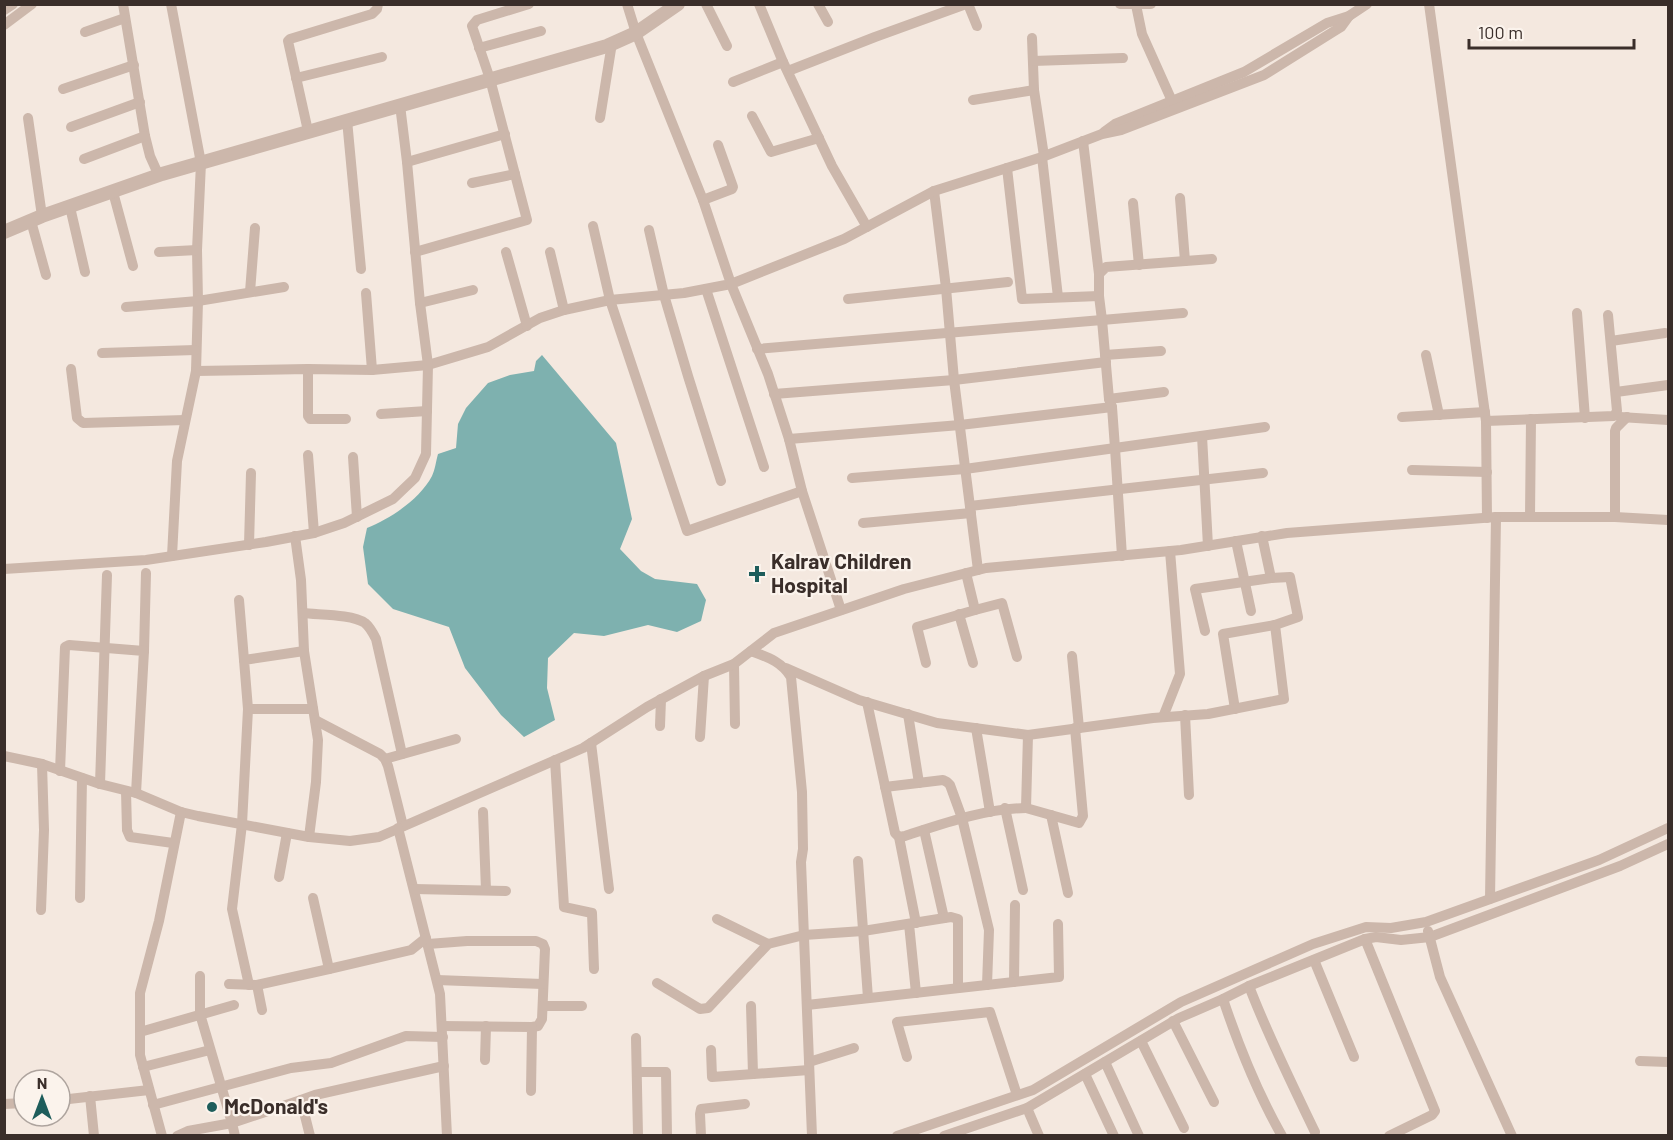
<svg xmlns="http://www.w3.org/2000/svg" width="1673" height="1140" font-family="Barlow,sans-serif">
<rect width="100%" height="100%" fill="#f4e8df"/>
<path fill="#7eb1af" d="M542,355l74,88 16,76 -12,30 21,22 14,8 42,5 9,16 -5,21 -24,11 -29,-7 -44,11 -30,-3 -26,25 -1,30 8,32 -31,17 -23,-22 -36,-47 -16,-41 -56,-18 -25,-25 -5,-37 4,-19c23,-9 53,-29 65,-52 3,-6 4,-15 6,-22l18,-6 2,-24 8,-16 22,-25 22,-8 24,-4 2,-10z"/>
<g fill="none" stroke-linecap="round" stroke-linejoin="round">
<g stroke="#ccb7ab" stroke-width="10">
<polyline points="123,4 145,136 150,156 159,176"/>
<polyline points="171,4 201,163 197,250 198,301 196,371 308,369 372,370 428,365 488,347 540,318 564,310 610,300 684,293 731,284 703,200 636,33 627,4"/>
<polyline points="706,4 727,46"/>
<polyline points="759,4 783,62 832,166 867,227"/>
<polyline points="818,4 828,22"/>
<polyline points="968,4 977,26"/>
<polyline points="1120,4 1151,4"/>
<polyline points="1429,4 1486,421 1487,518"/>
<polyline points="1136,5 1142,34 1172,101"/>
<polyline points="4,10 13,4"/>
<polyline points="4,25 32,4"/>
<polyline points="85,32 125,18"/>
<polyline points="1032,38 1034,90 1044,156"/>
<polyline points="479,48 541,31"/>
<polyline points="1033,61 1123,58"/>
<polyline points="788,71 875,37 966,4"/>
<polyline points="296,78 382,57"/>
<polyline points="733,82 783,62"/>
<polyline points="63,89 134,65"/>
<polyline points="973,100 1034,90"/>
<polyline points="752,116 771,152 819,138"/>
<polyline points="28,118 42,216"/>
<polyline points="600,118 612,43"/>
<polyline points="347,120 361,269"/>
<polyline points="71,127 140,102"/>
<polyline points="308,131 288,41 290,39 372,14 377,9 378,4"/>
<polyline points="1104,132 1115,124 1244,72 1327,23 1349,16 1367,4"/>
<polyline points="1083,141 1099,274"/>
<polyline points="1042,157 1058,297"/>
<polyline points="84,159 145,136"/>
<polyline points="407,162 505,134"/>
<polyline points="1007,168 1022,299 1099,296"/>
<polyline points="472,183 515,174"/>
<polyline points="934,191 946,288 954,380 978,570"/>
<polyline points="113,192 133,266"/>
<polyline points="1180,198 1185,261"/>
<polyline points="703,200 732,189 733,187 718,145"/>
<polyline points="1133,203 1139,265"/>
<polyline points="70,207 85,272"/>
<polyline points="31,221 46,275"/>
<polyline points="593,226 610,300 687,531 802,491"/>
<polyline points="649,230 664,295 688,376 721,481"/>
<polyline points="159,252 197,250"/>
<polyline points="415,252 527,220 490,79 472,26 477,20 529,4"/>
<polyline points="506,252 527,326"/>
<polyline points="550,252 564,310"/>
<polyline points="706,289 764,467"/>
<polyline points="250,292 255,228"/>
<polyline points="366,293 372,370"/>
<polyline points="848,299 1008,282"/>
<polyline points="420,303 473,290"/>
<polyline points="126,307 198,301 284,287"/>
<polyline points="1183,313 1102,320 1099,296 1099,274 1106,267 1212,259"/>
<polyline points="1577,313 1585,418"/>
<polyline points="1611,341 1665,333"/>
<polyline points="757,349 1102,320 1109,399 1112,407 1115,448 1122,556"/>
<polyline points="102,353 195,350"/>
<polyline points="1105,355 1161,351"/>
<polyline points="1426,355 1439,415"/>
<polyline points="71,369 77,418 83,423 185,420"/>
<polyline points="308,369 308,416 310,419 346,419"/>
<polyline points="1616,392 1668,385"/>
<polyline points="774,394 954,380 1106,362"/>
<polyline points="1109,399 1164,392"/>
<polyline points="381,414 427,411"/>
<polyline points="1402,417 1485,412"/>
<polyline points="1620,417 1668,420"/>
<polyline points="1486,421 1614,416 1617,411 1608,315"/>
<polyline points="1202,436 1208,546"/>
<polyline points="789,439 960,425 1112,407"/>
<polyline points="308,455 314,533"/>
<polyline points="353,457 357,517"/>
<polyline points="1412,470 1487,472"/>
<polyline points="852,478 965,469 1265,427"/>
<polyline points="970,506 1263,473"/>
<polyline points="1530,517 1531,419"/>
<polyline points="1615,517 1615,431 1616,428 1627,417"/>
<polyline points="863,523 971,513"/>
<polyline points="295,536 301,580 304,651 318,740 316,782 309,837"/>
<polyline points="1262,536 1271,578"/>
<polyline points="1236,541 1251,611"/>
<polyline points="249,545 251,473"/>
<polyline points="172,556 177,461 196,371"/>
<polyline points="4,569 146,560 266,542 314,533 344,523 393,499 415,478 426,454 428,365 420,303 407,162 400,105"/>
<polyline points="239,600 244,660"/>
<polyline points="841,610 802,491 789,439 768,374 731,284 844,239 934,191 1042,157 1102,134 1121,130 1264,75 1336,30 1341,27 1349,16"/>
<polyline points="975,610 1002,603 1017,657"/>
<path d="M303,613c16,2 49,1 62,10 5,4 8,10 11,16l26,115"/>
<polyline points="959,614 973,663"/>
<polyline points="144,651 146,573"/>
<polyline points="304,651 244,660 248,709 313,709"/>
<path d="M751,651c16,6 30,10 40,26l11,115 1,57 -2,13 11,274"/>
<polyline points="1072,656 1079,728"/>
<polyline points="926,663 917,627 975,610 966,573"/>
<polyline points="734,664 735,724"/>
<path d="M786,668l73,32 78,23 91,12 -2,73c-42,1 -81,15 -121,28l-6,1"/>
<polyline points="867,702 895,833 899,837 916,923"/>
<polyline points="248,709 242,824 232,909 249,985"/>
<polyline points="1235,709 1223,634 1275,625"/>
<polyline points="908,714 919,783"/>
<polyline points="1185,715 1189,795"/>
<polyline points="1163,717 1180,674 1170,551"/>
<polyline points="315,720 380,754 385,759 388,766 403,826"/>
<polyline points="660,726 661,699"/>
<polyline points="976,728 990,812"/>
<polyline points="1028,735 1153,718 1208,714 1284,699 1275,625 1298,617 1290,577 1271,578 1195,589 1205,631"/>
<polyline points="700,737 704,676"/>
<polyline points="591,743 609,889"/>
<polyline points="4,756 42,764 100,784 136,793 181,812 198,816 309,837 350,841 379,837 583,748 647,707 704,676 734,664 774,633 904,589 986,568 1181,550 1287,533 1496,517 1615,517 1668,520"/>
<polyline points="385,759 456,739"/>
<polyline points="555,760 564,907 592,913 594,969"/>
<polyline points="60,771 65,647 69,645 144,651 136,793"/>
<polyline points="100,784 107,575"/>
<polyline points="885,787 943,780 947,782 950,785 962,818 989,930 987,985"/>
<polyline points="126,791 127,830 130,837 173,843"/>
<polyline points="1005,808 1023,890"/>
<polyline points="1026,808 1079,823 1083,816 1075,728"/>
<polyline points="483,812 486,890"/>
<polyline points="1051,815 1068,893"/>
<polyline points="398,828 440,994 447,1136"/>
<polyline points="924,830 944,918"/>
<polyline points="858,861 868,998"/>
<polyline points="279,877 287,833"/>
<polyline points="414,889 506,891"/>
<polyline points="80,898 82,778"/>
<polyline points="313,898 329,969"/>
<polyline points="1490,899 1496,517"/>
<polyline points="41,910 44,830 42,764"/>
<polyline points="717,919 768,944"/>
<polyline points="909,924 916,993"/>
<polyline points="1428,931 1440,977 1512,1136"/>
<polyline points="1365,939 1435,1111 1432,1115 1389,1136"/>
<polyline points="428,944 467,941 536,941 543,944 545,949 542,1019 538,1026 532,1027"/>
<polyline points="1314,960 1354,1057"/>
<polyline points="437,980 543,984"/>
<polyline points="1014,982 1015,905"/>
<polyline points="657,983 700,1009 708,1008 768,944 804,935 863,931 951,917 958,919 958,988"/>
<polyline points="229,984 257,985 329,969 411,950 426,938"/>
<polyline points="257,985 262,1010"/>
<path d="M1249,986c19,50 43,98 66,146"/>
<path d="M1223,999c16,48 34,93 59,137"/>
<polyline points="807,1005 1059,977 1058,924"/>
<polyline points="543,1006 582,1006"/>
<polyline points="751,1006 753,1074"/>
<polyline points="1173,1021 1214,1102"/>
<polyline points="442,1026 532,1027 531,1091"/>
<polyline points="140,1032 234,1005"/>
<polyline points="636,1038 638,1136"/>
<polyline points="1141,1041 1184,1128"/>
<polyline points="711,1050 712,1077 809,1070"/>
<polyline points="907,1057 897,1022 990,1012 1017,1095"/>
<polyline points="485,1060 486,1026"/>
<polyline points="1640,1061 1668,1062"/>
<polyline points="809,1062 854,1048"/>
<polyline points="1105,1062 1139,1136"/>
<polyline points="143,1067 210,1050"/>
<polyline points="637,1072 666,1072 667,1136"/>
<polyline points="1085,1074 1114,1136"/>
<polyline points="90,1096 94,1136"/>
<polyline points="60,1100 149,1090"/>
<polyline points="301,1100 315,1095 444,1066"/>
<polyline points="4,1104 24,1103"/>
<polyline points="153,1105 291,1068 331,1063 406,1036 443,1037"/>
<polyline points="1027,1108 1039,1136"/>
<polyline points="162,1136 140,1055 140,993 159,921 181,812"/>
<polyline points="177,1136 188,1131 232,1123 200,1014 200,976"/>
<polyline points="235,1136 232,1123 301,1100 310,1136"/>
<polyline points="701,1136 700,1114 701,1109 745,1104"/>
<polyline points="897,1136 1033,1090 1181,1002 1313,944 1366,927 1391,928 1426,922 1599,860 1668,828"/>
<polyline points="944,1136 1027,1108 1179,1018 1223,999 1249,986 1365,939 1376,937 1401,940 1430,937 1620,866 1668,844"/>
</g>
<polyline stroke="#ccb7ab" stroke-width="14" points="4,232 42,216 162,174 607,46 636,33 678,4"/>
</g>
<g fill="#1e5d5b" stroke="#fbf3ec" stroke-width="2">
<path d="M754 565h6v6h6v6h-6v6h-6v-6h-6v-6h6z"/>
<circle cx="212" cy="1107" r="6"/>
</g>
<g text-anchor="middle" stroke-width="4.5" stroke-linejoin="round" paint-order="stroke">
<g font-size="21" font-weight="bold" fill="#3a2e2a" stroke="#fbf3ec" text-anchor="start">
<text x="771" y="569">Kalrav Children<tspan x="771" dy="24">Hospital</tspan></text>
<text x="224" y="1114">McDonald's</text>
</g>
</g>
<rect width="1673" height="1140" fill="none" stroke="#3a2e2a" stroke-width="12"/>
<g transform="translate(42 1098)"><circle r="28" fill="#fbf3ec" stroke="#aea49e" stroke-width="1.5"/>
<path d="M0-4.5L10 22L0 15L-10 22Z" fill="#1e5d5b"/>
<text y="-9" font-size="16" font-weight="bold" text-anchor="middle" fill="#3a2e2a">N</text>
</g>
<path d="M1469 39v9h165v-9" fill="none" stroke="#3a2e2a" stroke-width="3"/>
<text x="1478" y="39" font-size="18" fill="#3a2e2a" stroke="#fbf3ec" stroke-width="4.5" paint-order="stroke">100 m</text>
</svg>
